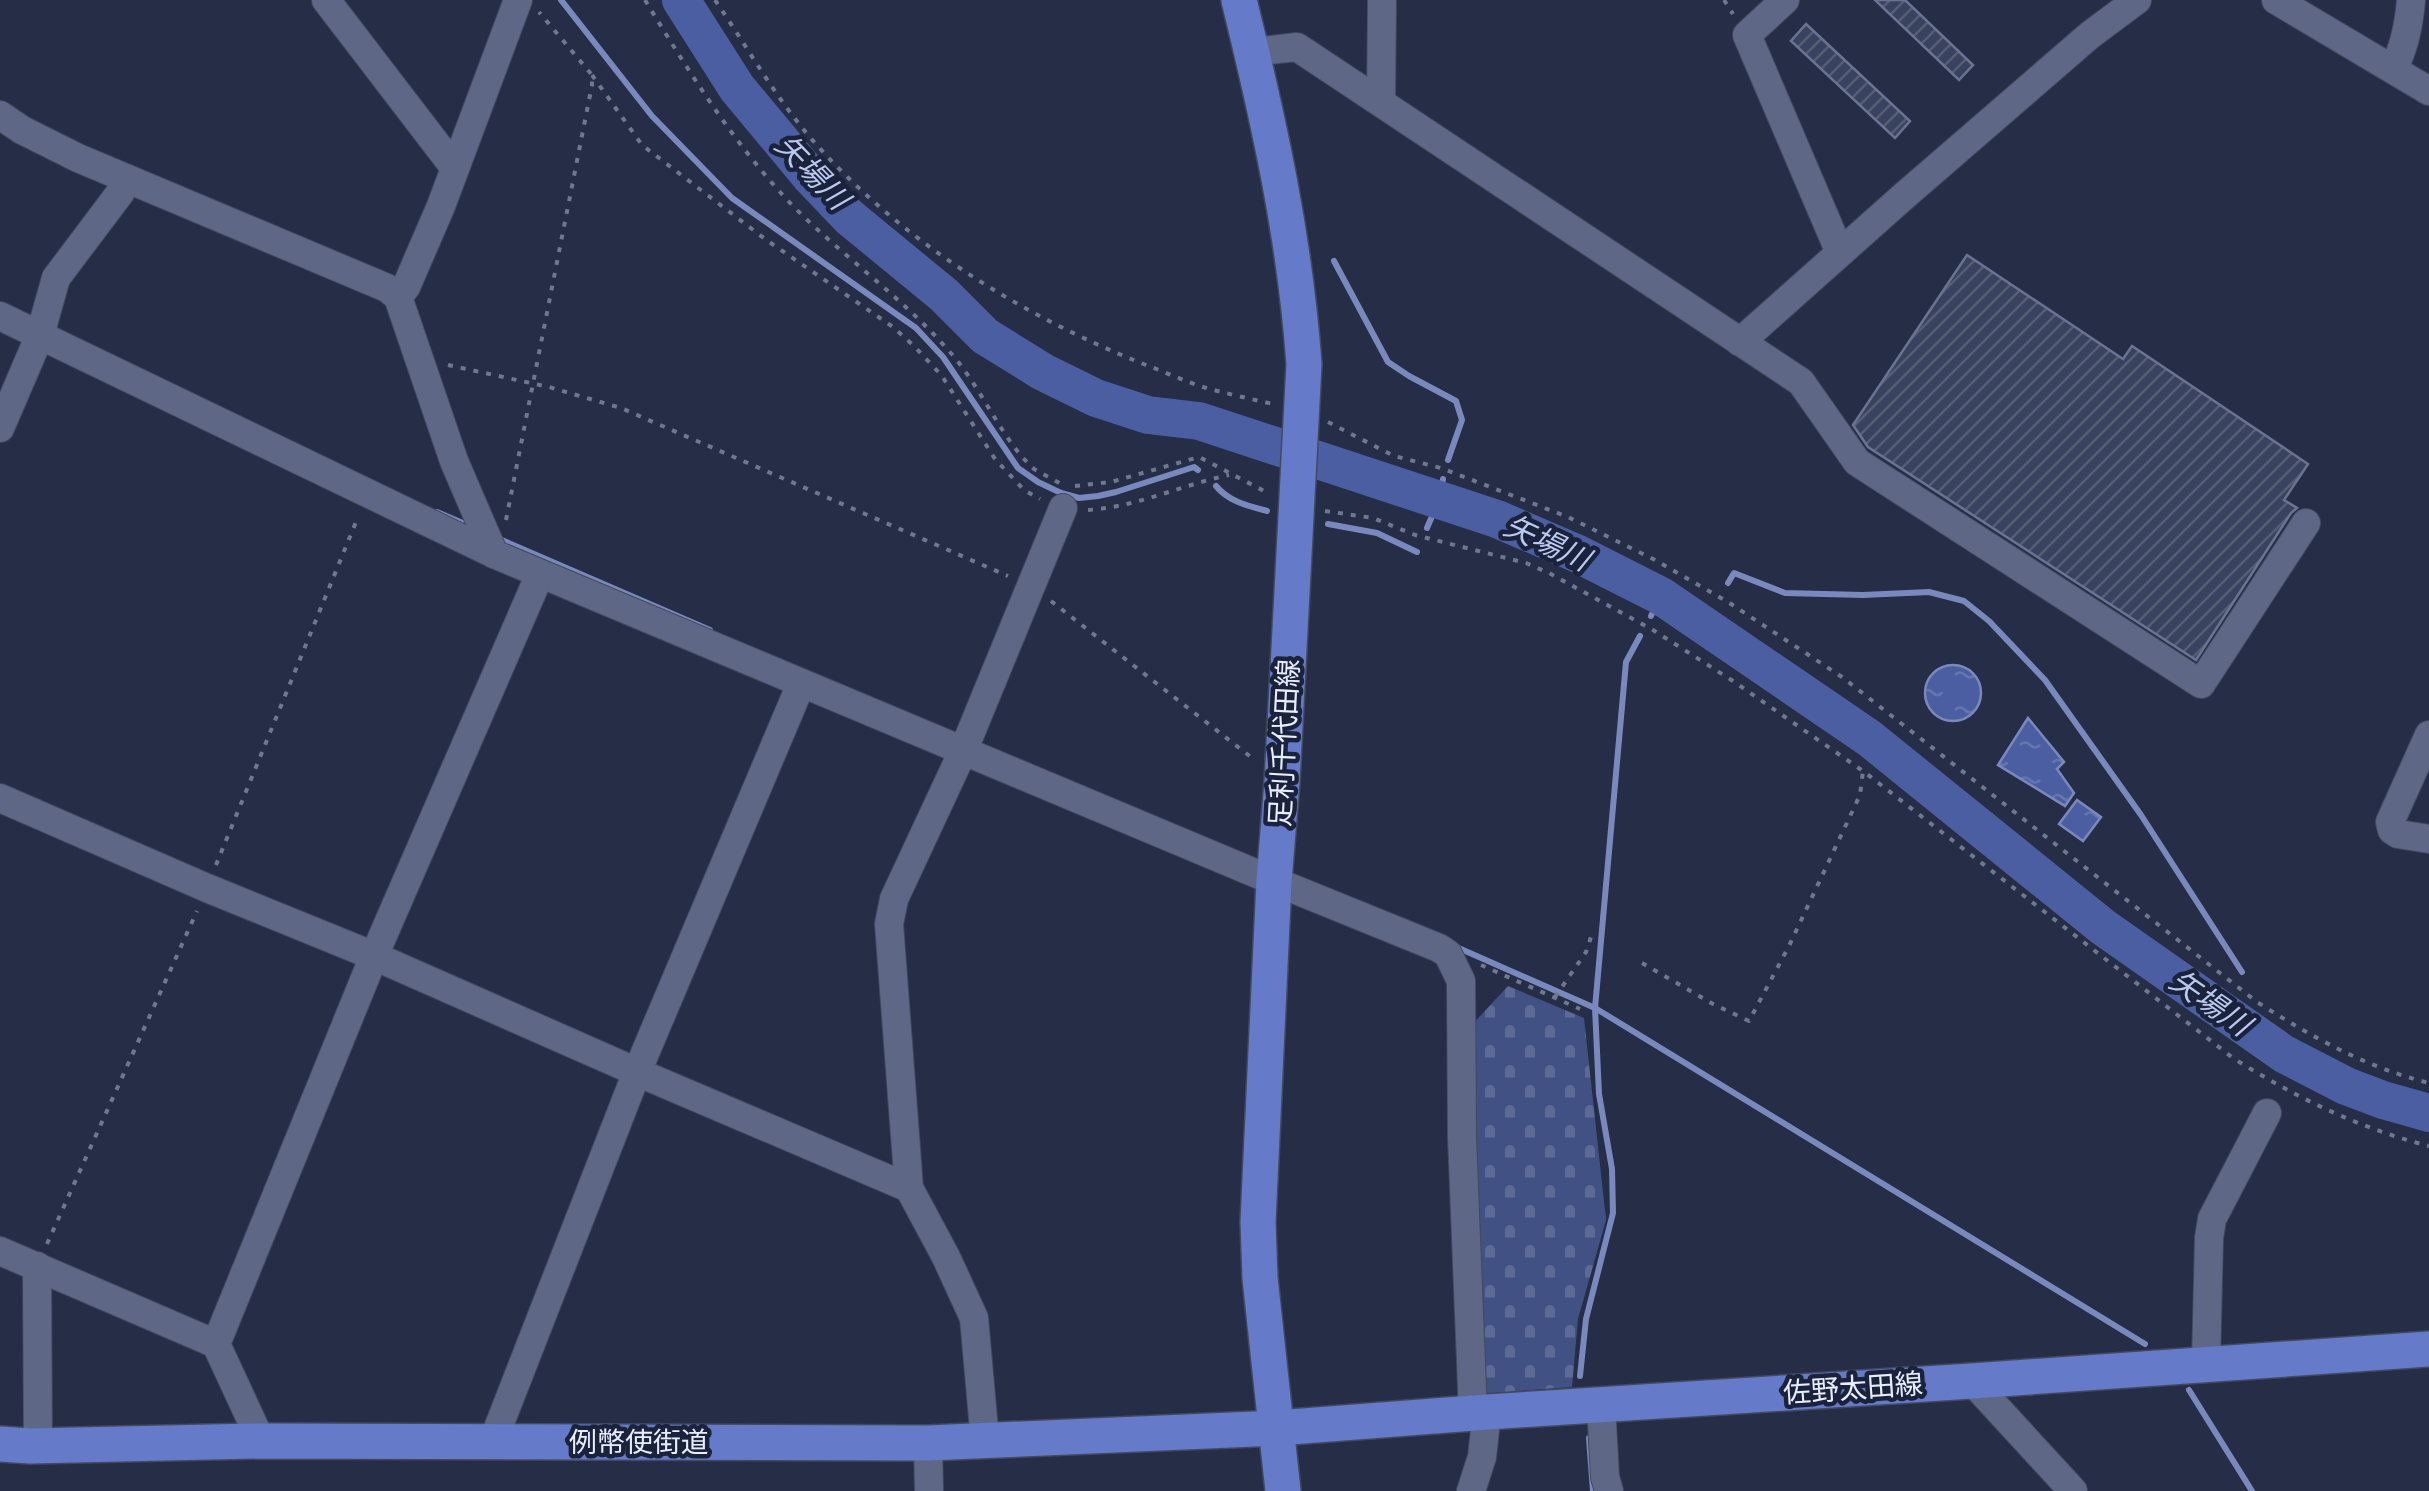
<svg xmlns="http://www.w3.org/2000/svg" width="2429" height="1491" font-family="'DejaVu Sans','Noto Sans JP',sans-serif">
<defs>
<pattern id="cemetery-stones" width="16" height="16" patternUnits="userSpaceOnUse" patternTransform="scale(2.5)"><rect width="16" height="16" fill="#425183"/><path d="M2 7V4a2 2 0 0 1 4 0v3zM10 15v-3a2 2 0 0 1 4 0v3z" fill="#5d6a96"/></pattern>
<pattern id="water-ripples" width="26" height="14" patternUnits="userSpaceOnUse" patternTransform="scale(2.5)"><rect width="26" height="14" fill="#4b5ea1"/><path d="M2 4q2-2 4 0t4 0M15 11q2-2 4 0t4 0" fill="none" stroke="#6575af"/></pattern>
<pattern id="building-hatch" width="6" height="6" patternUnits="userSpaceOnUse" patternTransform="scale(2.5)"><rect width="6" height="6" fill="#39425e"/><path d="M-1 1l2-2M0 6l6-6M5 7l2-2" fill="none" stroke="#565e76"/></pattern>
</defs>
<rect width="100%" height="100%" fill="#252d47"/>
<polygon fill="url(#cemetery-stones)" points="1508,986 1584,1018 1606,1220 1578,1319 1572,1387 1479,1394 1469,1028"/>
<g fill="url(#water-ripples)" stroke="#7a89bd" stroke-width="2.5">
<circle cx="1953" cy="693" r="28"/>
<polygon points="2028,718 2064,762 2057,769 2074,793 2065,806 1998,765"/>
<polygon points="2077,800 2101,817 2083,841 2059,824"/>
</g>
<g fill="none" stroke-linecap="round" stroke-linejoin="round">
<g stroke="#7a89bd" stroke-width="6">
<polyline points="561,0 652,116 732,198 916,328 943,357 1018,468 1038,482 1061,493 1079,498 1098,496 1116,492 1194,467 1198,470"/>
<polyline points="1334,261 1388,362 1409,376 1456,401 1462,420 1448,460"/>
<path d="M1216,486c13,16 33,20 51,25"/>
<polyline points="437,512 472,527"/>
<polyline points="1328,524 1377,533 1417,552"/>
<polyline points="1427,528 1439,500 1443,479"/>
<polyline points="497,538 710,630"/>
<polyline points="1728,583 1734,573 1785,593 1863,595 1929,592 1964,601 1989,621 2045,680 2141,815 2242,972"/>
<polyline points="1651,616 1661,596"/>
<polyline points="1703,625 1711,611"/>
<polyline points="1454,946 1595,1008 2145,1344"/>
<polyline points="1580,1376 1586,1319 1613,1213 1612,1169 1599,1094 1595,1008 1626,662 1640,636"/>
<polyline points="2189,1390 2252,1491"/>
<polyline points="1589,1438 1593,1491"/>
</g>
<polyline stroke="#4b5ea1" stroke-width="38" points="681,0 737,88 811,177 849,217 944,295 985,336 1043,372 1096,398 1148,415 1199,421 1497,519 1578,554 1661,596 1869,738 2103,927 2284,1054 2346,1086 2383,1100 2429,1113"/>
</g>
<g fill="url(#building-hatch)" stroke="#6a7492" stroke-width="2.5">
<polygon points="1875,0 1905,0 1973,65 1959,80"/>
<polygon points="1806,24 1910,121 1895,138 1791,41"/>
<polygon points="1967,255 2123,359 2132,346 2308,464 2284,500 2297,508 2291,513 2196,660 1868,447 1853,425"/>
</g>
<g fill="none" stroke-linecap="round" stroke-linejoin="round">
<defs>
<g id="minor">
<polyline points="326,0 454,167"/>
<polyline points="1785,0 1747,35 1835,241 1842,251"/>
<polyline points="2276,0 2429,91"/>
<polyline points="1252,52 1297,47 1801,382 1857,462 2201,684 2306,523"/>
<path d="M2393,69c11,-20 16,-45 18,-69"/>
<polyline points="1381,102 1382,0"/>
<polyline points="0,115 22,130 78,158 387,288 398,297 454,461 494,554"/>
<polyline points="398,297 406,287 441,206 518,0"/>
<polyline points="0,316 494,554 1274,881 1439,948 1448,954 1461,981 1462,1138 1473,1413"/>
<polyline points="1740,342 1904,196 2090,35 2137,0"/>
<polyline points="0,428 40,335 56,278 120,193 128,179"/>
<polyline points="2429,735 2390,822 2392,830 2398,834 2429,839"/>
<polyline points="0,798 207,888 374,956 637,1072 909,1188"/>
<polyline points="0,1251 216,1344 261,1441"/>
<polyline points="37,1266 38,1446"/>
<polyline points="216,1344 374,956 540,574"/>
<polyline points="2206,1364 2209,1238 2212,1219 2267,1113"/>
<polyline points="1972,1381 2073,1491"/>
<polyline points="1601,1405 1605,1477 1609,1491"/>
<polyline points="493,1441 637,1072 801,684"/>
<polyline points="985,1441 974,1318 946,1257 909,1188 889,924 894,899 964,749 1063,508"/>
<polyline points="928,1443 929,1491"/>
<polyline points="1471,1491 1482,1457 1487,1412"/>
</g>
<g id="major">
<path d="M1239,0c30,122 56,238 65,364l-22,418 -8,99 -16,341 2,56 23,213"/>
<polyline points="0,1444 30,1446 261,1441 928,1443 1277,1428 1487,1412 1972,1381 2429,1349"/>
</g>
</defs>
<use href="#minor" stroke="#42495f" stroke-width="30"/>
<use href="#major" stroke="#42495f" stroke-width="38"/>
<g stroke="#71788e" stroke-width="4" stroke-dasharray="5 8" stroke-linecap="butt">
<path d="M645,0c44,72 89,144 147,205 50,51 110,92 157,146 29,32 46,74 74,107l11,11 27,15"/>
<path d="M715,0c33,48 61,99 100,143 89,100 207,173 331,222 19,7 38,16 57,22 24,7 49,12 74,18"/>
<polyline points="1724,0 1733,14"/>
<polyline points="592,75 642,145 765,239 893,327 915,347 942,376 995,459 1024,490 1040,499"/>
<polyline points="448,365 549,387 621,408 1008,576"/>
<path d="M1328,422l66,34 47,12 127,49 87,43 73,42 114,75 415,325c55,35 108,65 172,81"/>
<polyline points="1075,486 1111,482 1199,457 1268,493"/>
<path d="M1088,510c49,-3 93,-25 141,-35"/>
<path d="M1325,511l48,7 42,17 111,28 23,10 104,57 80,51 130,90 370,287c62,39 125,70 196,88"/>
<polyline points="506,520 592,85 592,75 539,12"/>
<polyline points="1051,601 1256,761"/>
<polyline points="216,865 358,517"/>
<polyline points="1642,963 1713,1004 1749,1021 1789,946 1860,795 1863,771"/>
<polyline points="1481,965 1580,1009"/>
<polyline points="1555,997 1586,952 1591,937"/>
<polyline points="47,1244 197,911"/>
</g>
<use href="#minor" stroke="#5e6886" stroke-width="28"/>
<use href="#major" stroke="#657ac9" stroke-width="35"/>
</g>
<g text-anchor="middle" stroke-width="9" stroke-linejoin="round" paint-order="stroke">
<g font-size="28" fill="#e8eeff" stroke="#1b233c">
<text transform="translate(1284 743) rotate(-87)" y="10">足利千代田線</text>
<text transform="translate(1853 1388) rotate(-4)" y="10">佐野太田線</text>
<text x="639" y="1452">例幣使街道</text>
</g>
<g font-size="30" font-style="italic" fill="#bbc8ef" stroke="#1b233c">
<text transform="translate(812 172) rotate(46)" y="10">矢場川</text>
<text transform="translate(1547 543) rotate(25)" y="10">矢場川</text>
<text transform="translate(2210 1003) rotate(35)" y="10">矢場川</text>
</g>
</g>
</svg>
